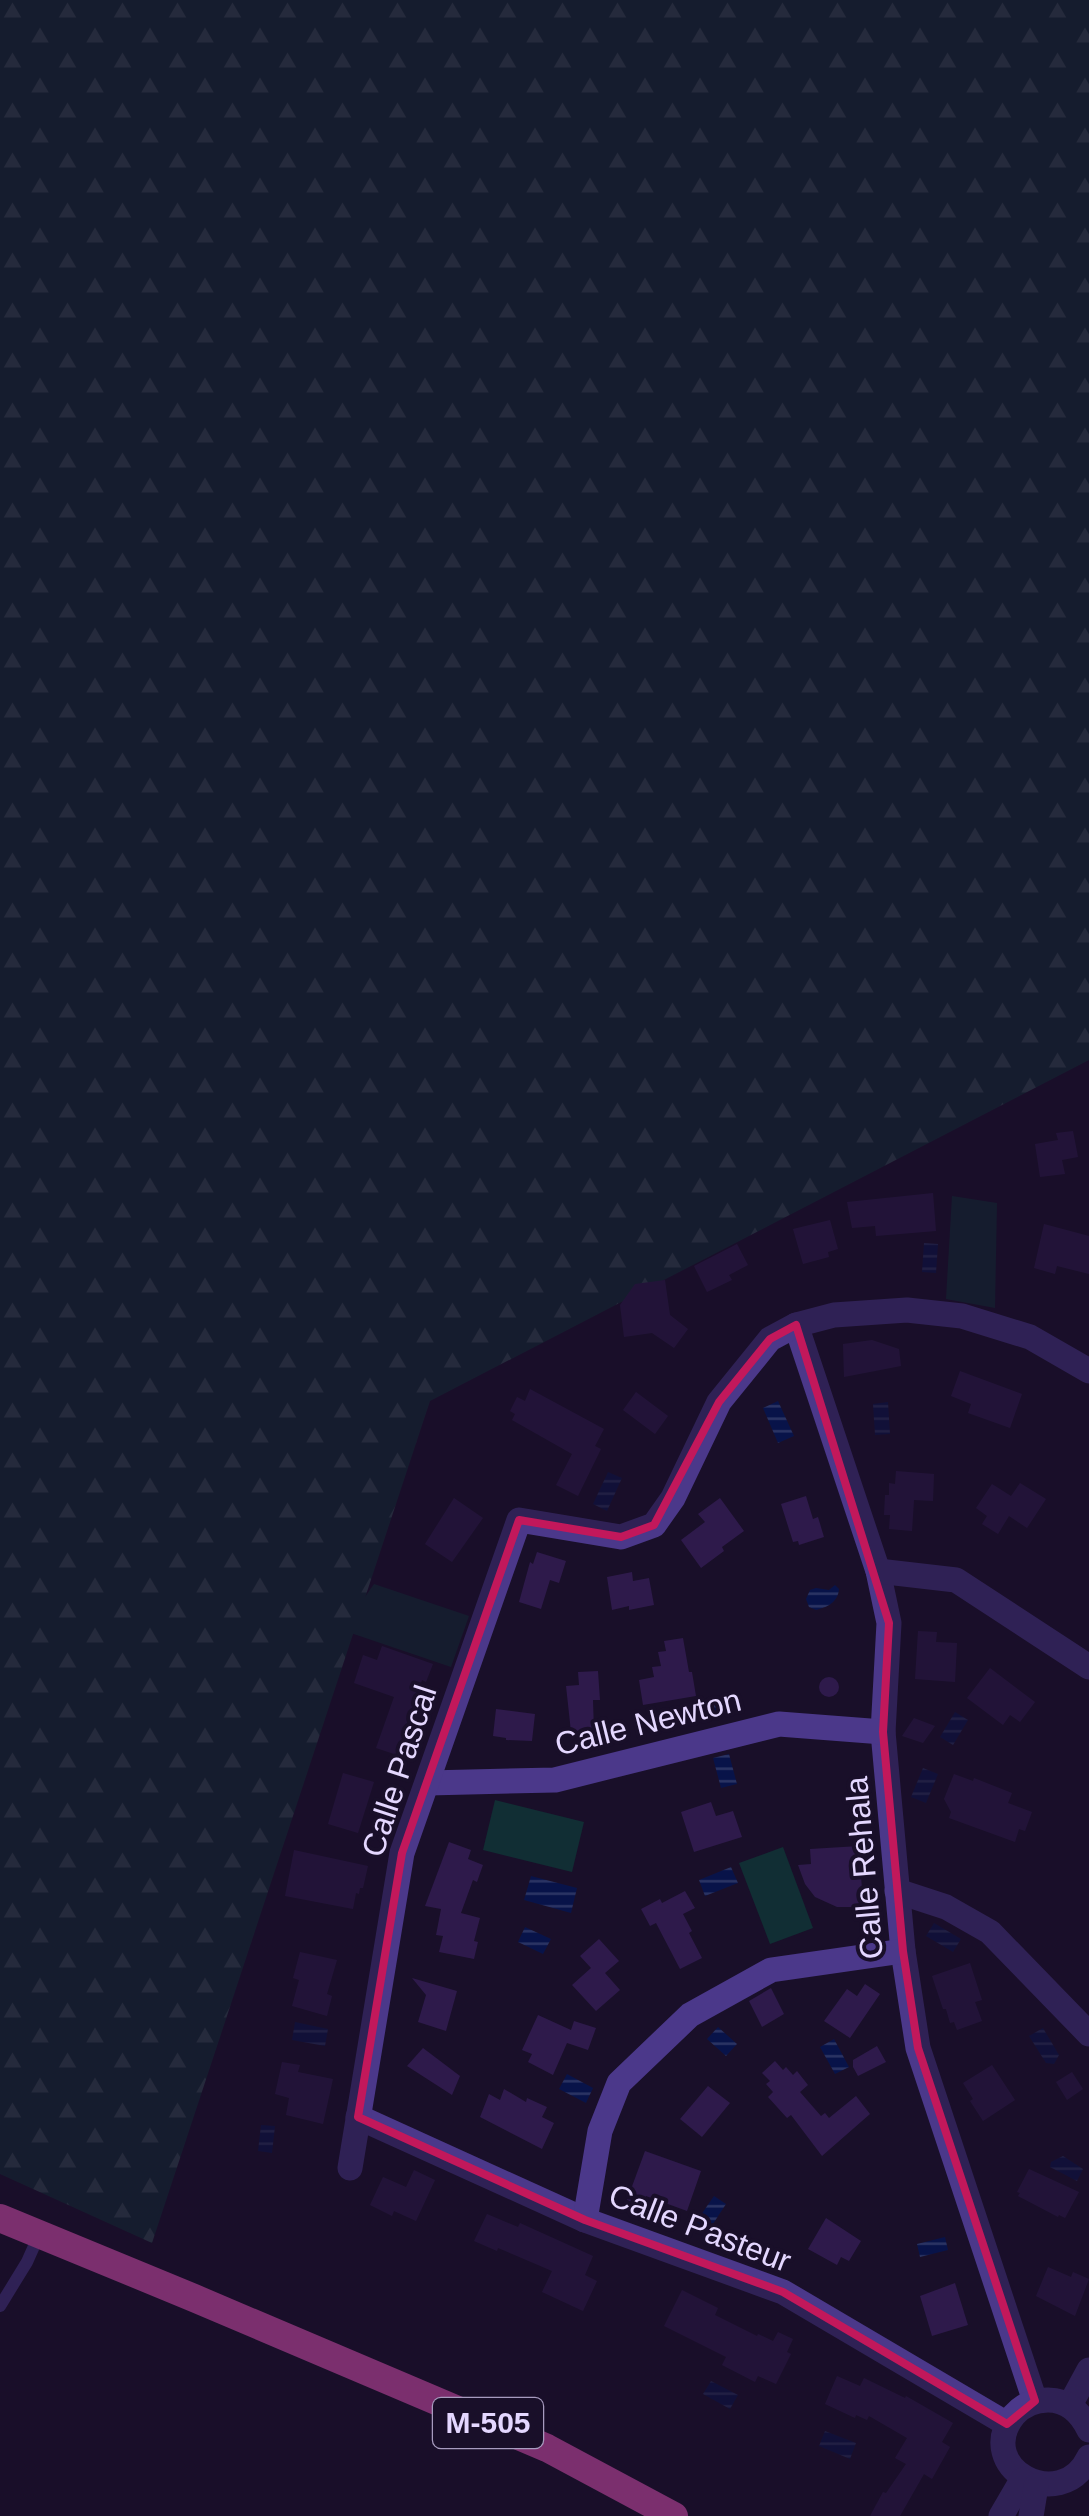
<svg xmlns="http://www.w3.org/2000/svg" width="1089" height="2516" font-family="Arial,sans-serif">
<defs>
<pattern id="forest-firs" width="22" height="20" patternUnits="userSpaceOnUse" patternTransform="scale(2.5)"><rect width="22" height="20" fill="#112e34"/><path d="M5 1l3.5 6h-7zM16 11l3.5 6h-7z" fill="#344c52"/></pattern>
<pattern id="water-rules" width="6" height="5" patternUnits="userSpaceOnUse" patternTransform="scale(2.5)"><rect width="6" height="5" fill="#081349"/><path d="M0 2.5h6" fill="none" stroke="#2c3564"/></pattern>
</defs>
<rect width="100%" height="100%" fill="#190f29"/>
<polygon fill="url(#forest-firs)" points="0,0 1089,0 1089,1060 430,1401 152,2243 0,2174"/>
<g fill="#112e34">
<polygon points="952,1196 997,1203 995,1308 946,1299"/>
<polygon points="374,1584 469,1616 451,1667 342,1630"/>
<polygon points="495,1800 584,1822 572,1872 483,1850"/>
<polygon points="783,1847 813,1928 770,1944 739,1863"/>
</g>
<g fill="url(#water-rules)">
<polygon points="924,1243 938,1244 936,1273 922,1272"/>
<polygon points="778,1401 794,1436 778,1443 763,1408"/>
<polygon points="888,1402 890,1434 875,1435 873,1404"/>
<polygon points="608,1472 622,1478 607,1511 593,1504"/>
<path d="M835,1585l4,4c-1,13 -11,18 -23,21l-7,-3 -3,-8 4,-9 6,-2 13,2z"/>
<polygon points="721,1698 725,1714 694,1722 691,1712 714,1706 713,1701"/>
<polygon points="955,1712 968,1720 953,1745 940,1737"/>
<polygon points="729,1754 737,1784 721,1788 713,1758"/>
<polygon points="923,1768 938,1774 926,1803 911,1797"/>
<polygon points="731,1867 738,1883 705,1896 699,1880"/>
<polygon points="531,1876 577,1888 571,1913 524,1900"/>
<polygon points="934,1923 961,1939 953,1952 926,1936"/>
<polygon points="525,1927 551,1939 543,1954 518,1942"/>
<polygon points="295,2022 328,2029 325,2046 292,2040"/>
<polygon points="718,2027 737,2044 726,2056 707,2039"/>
<polygon points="1043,2028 1059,2055 1054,2064 1046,2063 1029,2036"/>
<polygon points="834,2039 849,2067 835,2074 820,2047"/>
<polygon points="567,2074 593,2088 586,2103 559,2089"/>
<polygon points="261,2125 275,2126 272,2153 258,2151"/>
<polygon points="1063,2156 1083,2169 1077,2181 1050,2167 1051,2162"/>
<polygon points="714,2196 726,2204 709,2230 696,2222"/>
<polygon points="945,2237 948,2250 920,2257 917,2244"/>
<polygon points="711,2381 738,2395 730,2409 703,2394"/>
<polygon points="825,2431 856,2443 850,2459 819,2446"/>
</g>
<g fill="#2e1a4b">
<polygon points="1073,1131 1078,1157 1062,1160 1065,1174 1040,1177 1035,1144 1058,1140 1056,1133"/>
<polygon points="933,1193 936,1231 876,1236 875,1226 852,1228 847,1202"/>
<polygon points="830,1220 838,1249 828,1252 829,1257 803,1264 793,1229"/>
<polygon points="1044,1224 1089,1236 1089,1274 1057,1266 1055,1274 1034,1268"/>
<polygon points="737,1244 748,1265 729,1275 732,1280 707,1292 694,1266"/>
<polygon points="665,1280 670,1315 688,1329 674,1348 652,1333 624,1337 620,1305 635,1284"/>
<polygon points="872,1340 899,1349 901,1366 844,1377 843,1344"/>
<polygon points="960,1371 1022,1394 1010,1428 968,1413 971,1404 951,1396"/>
<polygon points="530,1389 604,1429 595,1446 601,1449 578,1496 556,1485 572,1454 512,1420 515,1414 510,1411 517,1397 525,1401"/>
<polygon points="636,1392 668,1416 655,1434 623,1410"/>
<polygon points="896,1471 934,1474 933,1501 914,1500 912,1531 889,1529 890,1515 884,1515 885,1495 889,1495 889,1483 895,1484"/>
<polygon points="1020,1483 1046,1499 1027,1528 1009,1516 998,1534 982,1524 987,1516 976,1508 992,1484 1011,1496"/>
<polygon points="806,1496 813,1519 818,1517 824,1537 799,1545 798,1541 793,1542 781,1504"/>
<polygon points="454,1498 483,1518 452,1562 425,1544"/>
<polygon points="720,1498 744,1531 722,1547 724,1551 701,1568 681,1540 705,1522 698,1514"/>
<polygon points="537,1552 566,1561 559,1583 550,1580 541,1609 519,1602 530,1562 533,1564"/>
<polygon points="632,1572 633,1581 649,1578 654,1605 629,1610 629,1606 612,1610 607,1577"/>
<polygon points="918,1631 937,1632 936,1642 957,1643 955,1682 915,1679"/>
<polygon points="683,1638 689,1672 692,1672 696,1696 643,1705 639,1680 654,1677 652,1667 661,1666 658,1652 666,1651 664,1641"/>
<polygon points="382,1646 433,1664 426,1682 422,1680 397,1755 376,1748 394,1697 354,1683 363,1655 377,1660"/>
<polygon points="990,1668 1035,1702 1020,1722 1010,1715 1003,1725 967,1698"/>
<polygon points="598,1671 600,1700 593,1700 594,1731 571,1732 566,1686 579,1685 578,1672"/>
<circle cx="829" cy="1687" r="10"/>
<polygon points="496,1709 535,1714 532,1741 506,1740 506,1738 493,1736"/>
<polygon points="914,1718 935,1726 923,1743 902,1736"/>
<polygon points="343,1773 374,1782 358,1833 328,1824"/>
<polygon points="954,1774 973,1781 974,1778 1012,1793 1008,1803 1032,1812 1025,1831 1019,1829 1015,1842 949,1818 951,1812 944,1799"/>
<polygon points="711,1802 716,1816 733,1811 742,1837 694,1852 681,1812"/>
<polygon points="449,1842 471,1850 468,1859 483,1865 477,1882 473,1880 461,1913 480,1918 474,1941 478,1942 474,1959 439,1952 443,1936 436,1935 441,1909 425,1906"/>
<polygon points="859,1846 863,1904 853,1907 837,1907 815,1897 805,1884 798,1865 811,1864 810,1849"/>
<polygon points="294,1850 368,1866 363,1888 360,1888 359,1894 356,1893 353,1909 285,1896"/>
<polygon points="685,1891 695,1908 683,1914 692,1931 689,1933 702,1958 680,1969 656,1923 650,1926 641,1909 660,1899 662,1903"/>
<polygon points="599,1939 619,1961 605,1973 620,1990 596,2011 572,1985 591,1968 580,1956"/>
<polygon points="300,1952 337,1960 327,1994 332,1996 327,2016 292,2006 299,1980 293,1978"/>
<polygon points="970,1963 982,2000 975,2002 982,2021 957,2030 954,2022 950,2023 946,2009 943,2009 932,1976"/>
<polygon points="412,1978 457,1991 446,2031 418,2022 426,1995"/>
<polygon points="865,1984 880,1994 850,2038 824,2021 847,1989 857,1996"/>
<polygon points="771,1988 784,2014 762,2027 749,2001"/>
<polygon points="538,2015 571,2030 574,2021 596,2028 588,2050 567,2043 553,2075 528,2062 532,2054 522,2050"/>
<polygon points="877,2046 886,2062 858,2076 853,2067 853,2060"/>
<polygon points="423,2048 460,2076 452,2095 407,2066"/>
<polygon points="775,2061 783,2070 786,2067 793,2075 797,2071 808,2085 800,2092 821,2116 825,2113 829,2118 856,2096 870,2114 822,2156 791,2115 787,2118 768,2097 773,2092 766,2084 770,2081 762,2073"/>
<polygon points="282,2062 300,2065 298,2072 333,2079 323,2124 286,2115 289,2098 275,2094"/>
<polygon points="992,2065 1015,2100 983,2121 970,2101 973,2099 963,2083"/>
<polygon points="1072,2072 1083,2089 1067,2100 1056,2082"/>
<polygon points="708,2086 730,2103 702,2137 680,2119"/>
<polygon points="504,2089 526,2102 527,2098 547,2107 542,2117 554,2123 542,2149 480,2117 489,2094 500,2100"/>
<polygon points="645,2151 701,2171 687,2211 646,2196 642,2206 627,2200"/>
<polygon points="1029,2169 1079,2192 1065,2218 1059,2215 1058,2217 1018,2196 1020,2193 1017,2192"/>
<polygon points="414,2170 435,2180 416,2221 394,2211 392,2216 370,2205 383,2177 406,2187"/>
<polygon points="487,2214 518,2227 520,2223 593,2256 585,2275 597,2281 583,2311 542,2292 552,2271 498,2248 497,2251 474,2241"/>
<polygon points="826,2218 861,2241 849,2261 841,2257 837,2265 808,2249"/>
<polygon points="1048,2267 1071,2277 1073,2272 1089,2279 1075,2316 1036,2296"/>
<polygon points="955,2283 968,2325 932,2336 920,2296"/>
<polygon points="682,2290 718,2308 715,2315 757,2336 758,2334 773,2341 778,2332 793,2339 787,2352 791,2354 776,2384 758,2376 755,2382 722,2365 726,2357 664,2326"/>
<polygon points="837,2376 860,2386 864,2378 905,2398 906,2396 953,2423 942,2442 950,2447 932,2479 924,2474 900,2516 870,2516 883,2492 886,2493 906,2464 895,2458 907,2438 869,2416 867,2420 856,2415 855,2418 825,2404"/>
</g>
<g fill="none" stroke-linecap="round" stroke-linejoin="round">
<polyline stroke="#4b388a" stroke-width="12" points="0,2306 27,2262 39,2235"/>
<g stroke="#4b388a" stroke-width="25">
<polyline points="796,1325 878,1571 889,1623 883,1732 903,1951 918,2048 1035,2401"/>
<polyline points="878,1571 956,1580 1089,1667"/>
<polyline points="428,1783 555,1780 779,1724 883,1732"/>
<polyline points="897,1891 946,1907 990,1932 1089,2034"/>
<polyline points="358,2117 585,2220 783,2292 1007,2424"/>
<polyline points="350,2168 402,1853 519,1520 621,1537 654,1525 673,1498 719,1402 770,1339 796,1325 834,1315 907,1310 962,1316 1030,1337 1089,1371"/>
<polyline points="585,2220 600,2131 619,2083 690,2015 771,1970 903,1951"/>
<polyline points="1070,2405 1089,2370"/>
<path d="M1089,2430c-8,-17 -21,-30 -41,-30 -13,0 -25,5 -34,15 -42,52 47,101 75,42"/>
<polyline points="1001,2516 1022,2480"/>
<polyline points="1031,2516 1036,2486"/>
</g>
<polyline stroke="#f158c1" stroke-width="28" points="0,2218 194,2298 547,2448 674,2516"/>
</g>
<path d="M0 0H1089V2516H0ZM796,1325l93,298 -6,109 20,219 15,97 117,353 -28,23 -224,-132 -198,-72 -227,-103 44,-264 117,-333 102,17 33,-12 65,-123 51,-63z" fill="#190f29" fill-opacity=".55" fill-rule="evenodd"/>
<path fill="none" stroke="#c2185b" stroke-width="8" stroke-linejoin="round" d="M796,1325l93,298 -6,109 20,219 15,97 117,353 -28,23 -224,-132 -198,-72 -227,-103 44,-264 117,-333 102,17 33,-12 65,-123 51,-63z"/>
<g text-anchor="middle" stroke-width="8" stroke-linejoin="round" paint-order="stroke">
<rect fill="#190f29" stroke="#a79bbf" stroke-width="2.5" x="433" y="2398" width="110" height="50" rx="8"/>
<g font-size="30" font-weight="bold" fill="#e4d7ff">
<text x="488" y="2433">M-505</text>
</g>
<g font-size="32" fill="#e4d7ff" stroke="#190f29">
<text transform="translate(648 1722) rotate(-14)" y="11">Calle Newton</text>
<text transform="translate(399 1771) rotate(-72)" y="11">Calle Pascal</text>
<text transform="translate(864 1868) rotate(-95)" y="11">Calle Rehala</text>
<text transform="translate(700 2228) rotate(21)" y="11">Calle Pasteur</text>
</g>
</g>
</svg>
